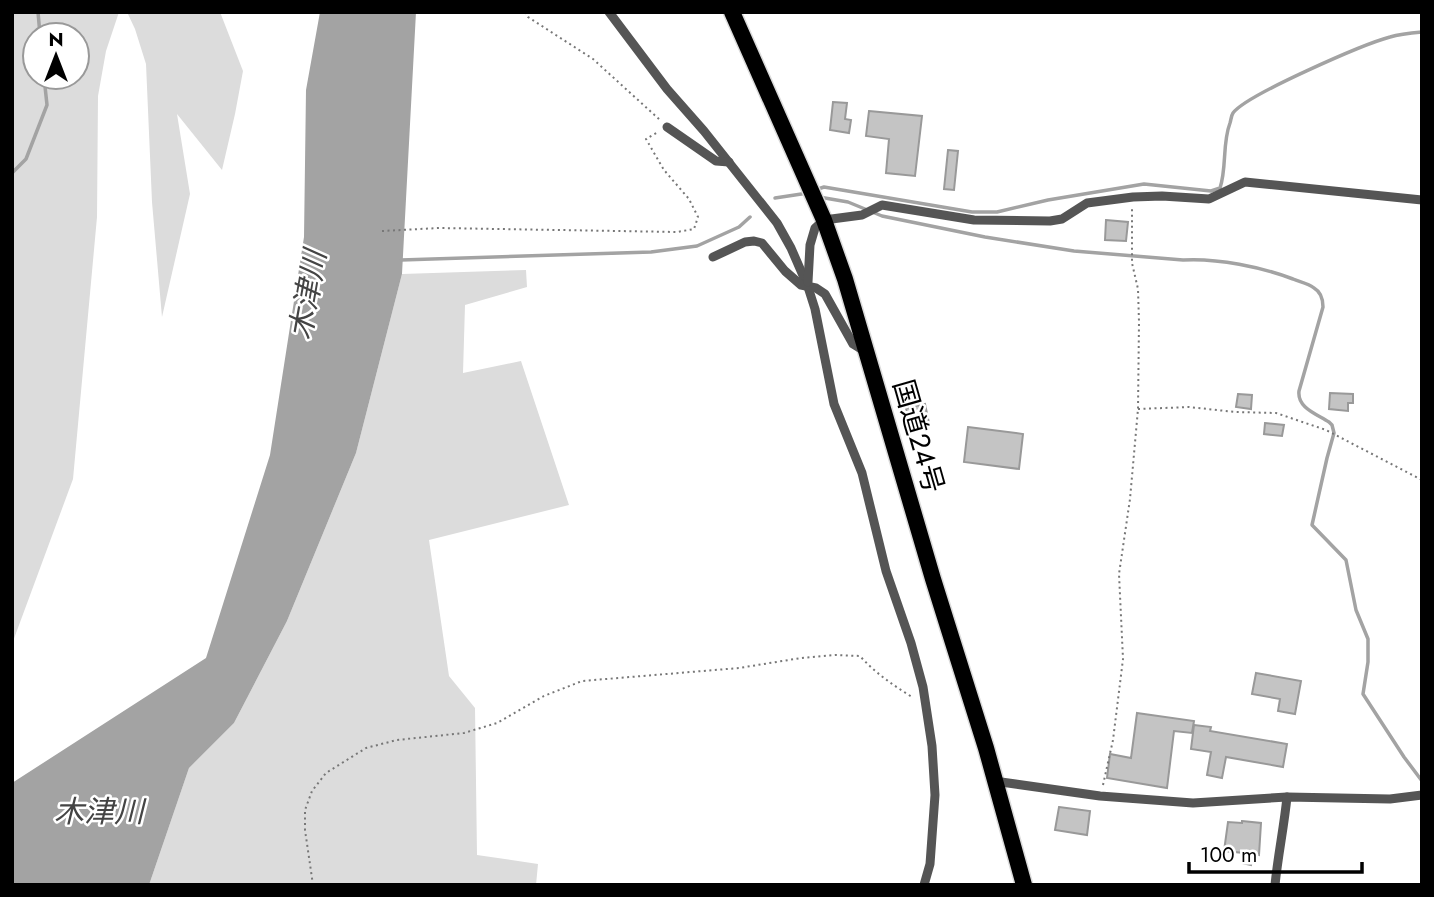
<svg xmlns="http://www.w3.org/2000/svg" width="1434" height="897" font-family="Jost,'Noto Sans JP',sans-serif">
<rect width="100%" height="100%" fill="#fff"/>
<g fill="#dcdcdc" fill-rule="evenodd">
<path d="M12,12h107l-13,39 -8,45 -1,121 -24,262 -61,165zM35,35h42v42h-42z"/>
<polygon points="127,12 220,12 243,71 235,114 222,170 177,114 190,194 162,317 152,202 146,64 135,29"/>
<polygon points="526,270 527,287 465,305 463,373 521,361 569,505 429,540 449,676 475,708 477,855 538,864 536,885 149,885 189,768 234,723 287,621 356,453 402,274"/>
</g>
<polygon fill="#a3a3a3" points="320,12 416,12 402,274 356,453 287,621 234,723 189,768 149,885 12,885 12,783 206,658 270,455 304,237 306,90"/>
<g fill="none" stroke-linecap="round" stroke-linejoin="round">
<g stroke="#a3a3a3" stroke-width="3.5">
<polyline points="38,12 40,35"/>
<polyline points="12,173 26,159 47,105 44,77"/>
<path d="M815,190l9,-3 148,25h25l51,-12 96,-16 67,7 9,-3c7,-21 2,-44 10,-65 1,-3 1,-7 3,-10 13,-18 131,-69 157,-76 10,-3 21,-4 32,-5"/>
<path d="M819,197l29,5 34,14 103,21 89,14 109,9c35,-2 78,7 110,19 7,3 15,4 21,9 7,4 9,11 9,19l-24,84c-2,17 18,23 30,31l3,3 2,8 -7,25 -15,67 34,35 10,50 12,29v23l-5,32 41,63 18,24"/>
<polyline points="775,198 808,193"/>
<polyline points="401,260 651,252 697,246 739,227 750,217"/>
</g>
</g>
<g fill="#c4c4c4" stroke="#999" stroke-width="2">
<polygon points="833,102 847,103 845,119 851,120 849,133 830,130"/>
<polygon points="869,111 922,116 915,176 886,173 889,139 866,136"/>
<polygon points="948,150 958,151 954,190 944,189"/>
<polygon points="1106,220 1128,222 1126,241 1105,240"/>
<polygon points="1330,393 1353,394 1353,403 1348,403 1348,411 1329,409"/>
<polygon points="1238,394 1252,395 1251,409 1236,407"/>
<polygon points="925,404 929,423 909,425 906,408"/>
<polygon points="1265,423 1284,425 1282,436 1264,434"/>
<polygon points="968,427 1023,434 1019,469 964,462"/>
<polygon points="1256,673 1301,681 1295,714 1278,711 1280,699 1252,694"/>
<polygon points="1137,713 1194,721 1192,733 1174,731 1167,788 1107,778 1110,754 1131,758"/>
<polygon points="1194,725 1211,727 1210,731 1287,744 1283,767 1226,757 1222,778 1207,775 1211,752 1191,749"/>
<polygon points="1059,807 1090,811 1087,835 1055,830"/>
<polygon points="1242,821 1261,823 1259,855 1253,854 1251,865 1242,863 1244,853 1224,851 1228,822 1242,823"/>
</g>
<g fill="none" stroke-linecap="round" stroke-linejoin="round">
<defs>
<polyline id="highway" points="732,12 824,220 845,279 933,579 986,748 1024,885"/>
</defs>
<use href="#highway" stroke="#dbdbdb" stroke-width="19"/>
<g stroke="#777" stroke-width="2" stroke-dasharray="2 3.5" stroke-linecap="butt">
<polyline points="525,12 528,17 593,59 660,120"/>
<polyline points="382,231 439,228 677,232 694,229 698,217 689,199 664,170 646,139 658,132"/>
<polyline points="1138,409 1189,407 1235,412 1276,413 1326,430 1422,480"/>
<polyline points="1103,785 1113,740 1123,659 1119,574 1130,499 1138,409 1139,322 1138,289 1132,263 1132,206"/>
<path d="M313,885l-8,-55v-20l7,-19 14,-18 40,-25 31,-8 67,-7 33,-10 47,-27 38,-15 157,-13 62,-10 34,-3 25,1c15,17 33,29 52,41"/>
</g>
<g stroke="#555" stroke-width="9">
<polyline points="609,12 667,89 704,131 777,223 791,248 808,287 815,309 834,404 862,473 886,571 911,643 923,687 932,746 935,795 930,864 924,885"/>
<polyline points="667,127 716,161 729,162"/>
<polyline points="713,257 745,242 754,241 762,243 785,271 801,285 816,288 825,294 853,344 866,352"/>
<polyline points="808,282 810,245 815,228 824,220 862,215 882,205 974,220 1050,221 1062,219 1087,203 1133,197 1162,196 1209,199 1245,182 1422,200"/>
<polyline points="994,781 1100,796 1193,803 1287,797 1390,799 1422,795"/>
<path d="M1275,885c3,-30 9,-58 12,-88"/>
</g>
<use href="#highway" stroke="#000" stroke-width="16"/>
</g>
<g text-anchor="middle" stroke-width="5" stroke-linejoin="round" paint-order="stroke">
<g font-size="28" fill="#000" stroke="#fff">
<text transform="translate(919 436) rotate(74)" y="10">国道24号</text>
</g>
<g font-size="30" font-style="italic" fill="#444" stroke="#fff">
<text transform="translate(308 295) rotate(-80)" y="10">木津川</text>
<text x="99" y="822">木津川</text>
</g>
</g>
<rect width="1434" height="897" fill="none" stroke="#000000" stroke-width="28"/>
<g transform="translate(56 56)"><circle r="33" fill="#ffffff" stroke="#999999" stroke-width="2"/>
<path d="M0-5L12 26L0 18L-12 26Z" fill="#000000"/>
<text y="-10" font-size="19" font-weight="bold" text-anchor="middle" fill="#000000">N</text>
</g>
<path d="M1189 862v10h173v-10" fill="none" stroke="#000000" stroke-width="3.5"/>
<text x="1200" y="862" font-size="21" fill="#000000" stroke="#ffffff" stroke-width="5" paint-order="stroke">100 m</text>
</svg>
